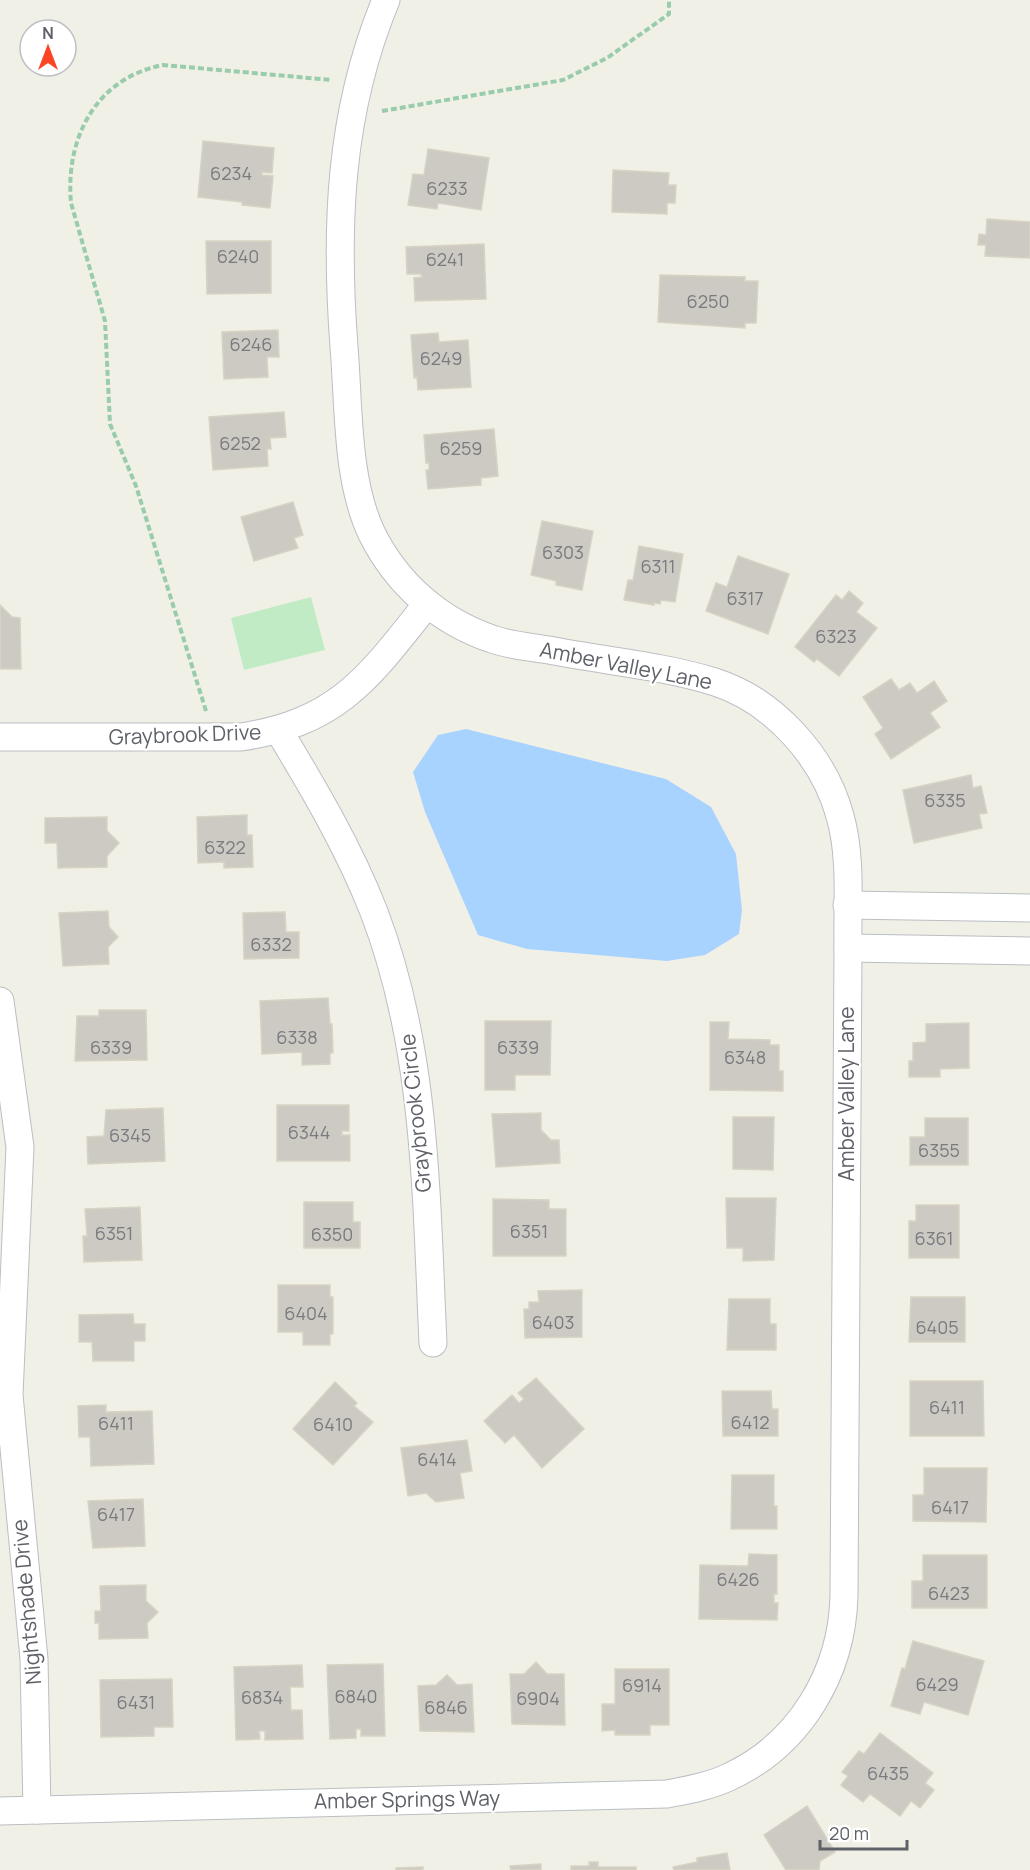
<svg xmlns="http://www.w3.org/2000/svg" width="1030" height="1870" font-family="Manrope,sans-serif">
<rect width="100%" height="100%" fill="#f1f0e6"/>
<polygon fill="#c1ebc4" points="311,597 325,650 244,670 231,618"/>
<polygon fill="#a9d3ff" points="466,729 666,779 711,807 736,854 742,910 739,934 705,955 667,961 527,949 478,935 425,812 413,772 438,735"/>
<g fill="#cdcac3" stroke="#d7d3c4" stroke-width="1.5">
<polygon points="203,141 274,148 272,173 262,172 262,175 273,176 270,208 242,205 242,202 198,197"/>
<polygon points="428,149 489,158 481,210 438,203 437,209 408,205 413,174 424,175"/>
<polygon points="613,170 669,173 668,185 676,185 675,203 667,203 667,214 612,212"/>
<polygon points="987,219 1030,222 1030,258 985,256 986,245 978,245 979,234 986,235"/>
<polygon points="206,241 271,241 271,293 207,294"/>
<polygon points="484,244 486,299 415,301 414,278 422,277 421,274 407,274 406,247"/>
<polygon points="660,275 745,277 745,281 758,281 756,323 745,323 745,328 658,322"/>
<polygon points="278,330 279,357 267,357 268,377 224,379 222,332"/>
<polygon points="438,333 439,342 468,340 471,387 418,390 417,377 414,378 411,335"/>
<polygon points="284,412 286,437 270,438 271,449 267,449 268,466 213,470 209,417"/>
<polygon points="494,429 498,476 481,478 481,485 428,489 426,470 429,470 429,463 426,463 424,435"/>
<polygon points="293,502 303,535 294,538 298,548 254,561 241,517"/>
<polygon points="542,521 593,531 582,590 556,585 556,581 531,575"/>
<polygon points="639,546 683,554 675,602 661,600 660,604 654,603 654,605 624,600 628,580 633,580"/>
<polygon points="738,556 789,574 768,634 706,611 716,583 727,587"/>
<polygon points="849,591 863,603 856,612 877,628 839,676 817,659 814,662 795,647 836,595 842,600"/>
<polygon points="0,605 12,617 20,618 21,669 0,669"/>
<polygon points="891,679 899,690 910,683 917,693 934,681 947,701 930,713 940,727 891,759 875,734 883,728 863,697"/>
<polygon points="971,775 973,788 981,786 987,813 979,814 982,828 914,843 903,790"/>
<polygon points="247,815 247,835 252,835 253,867 224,868 224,862 198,863 197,817"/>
<polygon points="107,817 107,831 119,843 107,856 107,867 58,868 57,843 45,843 45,818"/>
<polygon points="108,911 109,927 118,937 108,947 109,964 63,966 59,913"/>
<polygon points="285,912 286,932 299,932 299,958 244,959 243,913"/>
<polygon points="328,998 330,1024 332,1024 333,1053 330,1053 330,1064 302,1065 302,1052 262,1054 260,1001"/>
<polygon points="99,1010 146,1010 147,1060 75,1061 77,1016 99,1016"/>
<polygon points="485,1021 551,1021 550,1075 515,1075 515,1090 485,1090"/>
<polygon points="710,1022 729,1022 728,1039 770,1040 770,1045 779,1045 779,1071 783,1071 783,1091 710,1090"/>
<polygon points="969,1023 969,1068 940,1069 940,1077 909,1077 909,1061 913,1061 913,1043 926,1042 926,1024"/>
<polygon points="277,1105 349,1105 349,1131 342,1131 342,1135 350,1135 350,1161 277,1161"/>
<polygon points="163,1108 165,1161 88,1164 87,1137 104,1136 106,1110"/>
<polygon points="541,1113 541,1130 551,1140 559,1140 560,1163 496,1167 492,1114"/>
<polygon points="733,1117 774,1117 773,1170 733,1169"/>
<polygon points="925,1118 968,1118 968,1165 910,1165 910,1137 925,1137"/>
<polygon points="726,1198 776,1198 774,1260 743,1261 743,1248 727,1248"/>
<polygon points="493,1199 549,1200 549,1209 566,1209 566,1256 493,1256"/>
<polygon points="304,1202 353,1202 353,1222 360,1222 360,1248 304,1248"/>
<polygon points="916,1205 959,1205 959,1258 909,1258 909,1221 916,1221"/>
<polygon points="140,1207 142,1260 84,1262 83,1236 87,1236 85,1209"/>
<polygon points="278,1285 330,1285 330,1297 333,1297 333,1334 330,1334 330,1345 303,1345 303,1332 278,1332"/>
<polygon points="582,1290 582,1337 525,1338 524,1309 529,1309 529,1302 539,1302 538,1291"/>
<polygon points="911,1297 965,1297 965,1342 909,1342"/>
<polygon points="729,1299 770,1299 770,1324 776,1324 776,1350 727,1350"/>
<polygon points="133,1314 134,1324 145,1324 145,1341 134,1341 134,1361 93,1361 92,1342 79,1342 79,1315"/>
<polygon points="536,1378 584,1429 542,1468 514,1435 505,1443 484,1421 512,1395 519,1403 524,1399 518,1393"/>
<polygon points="910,1381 983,1381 984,1436 910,1436"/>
<polygon points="335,1382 357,1403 354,1406 373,1422 333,1465 293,1429"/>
<polygon points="722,1391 771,1391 772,1409 778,1409 778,1436 723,1436"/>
<polygon points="106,1405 106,1412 152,1411 154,1464 91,1466 90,1437 79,1437 78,1406"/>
<polygon points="467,1440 472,1471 460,1473 464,1498 436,1502 426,1493 408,1496 401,1448"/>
<polygon points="924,1468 987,1468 986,1522 913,1521 913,1495 924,1495"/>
<polygon points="732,1475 774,1475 774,1506 777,1506 777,1529 731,1529"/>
<polygon points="143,1499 145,1546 93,1548 88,1501"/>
<polygon points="749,1554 777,1555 777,1594 774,1594 774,1603 778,1603 777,1620 699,1619 700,1565 748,1566"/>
<polygon points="923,1555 987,1555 987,1608 912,1608 912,1581 923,1581"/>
<polygon points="146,1585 146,1601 158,1612 147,1623 148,1638 99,1639 99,1623 95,1623 95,1611 101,1611 100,1586"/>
<polygon points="913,1641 984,1661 968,1715 924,1702 920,1714 891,1706 902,1668 905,1669"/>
<polygon points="536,1662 547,1674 564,1674 565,1725 512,1724 510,1674 524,1674"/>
<polygon points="383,1664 385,1736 361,1736 361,1729 356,1729 356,1738 330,1739 327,1665"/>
<polygon points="302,1665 303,1687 290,1687 291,1710 302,1710 303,1739 265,1740 265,1731 259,1731 260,1739 236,1740 234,1667"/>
<polygon points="615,1669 669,1669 669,1725 650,1725 650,1735 615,1735 615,1730 602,1731 602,1704 615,1704"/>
<polygon points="447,1675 457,1685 472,1684 474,1732 420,1731 418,1686 436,1685"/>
<polygon points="172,1679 173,1727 154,1727 154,1736 101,1737 100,1680"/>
<polygon points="880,1733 933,1773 925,1783 934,1790 920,1808 911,1801 900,1816 870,1794 863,1802 841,1785 848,1776 842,1772 859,1751 864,1754"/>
<polygon points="807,1806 835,1852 820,1861 819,1870 786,1870 764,1835"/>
<polygon points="727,1853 730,1870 674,1870 673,1867 697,1862 697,1858"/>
<polygon points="589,1862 598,1862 598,1867 636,1867 636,1870 571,1870 571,1866 589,1866"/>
<polygon points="541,1864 541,1870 511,1870 510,1866"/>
<polygon points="423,1867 423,1870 396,1870 396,1868"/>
</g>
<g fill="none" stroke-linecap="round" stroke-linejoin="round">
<defs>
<g id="minor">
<path d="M279,731c35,58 70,117 95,181 53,138 52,285 59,431"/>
<path d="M0,737h241c98,-15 128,-60 186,-133"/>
<polyline points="847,905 1030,908"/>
<polyline points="848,948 1030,951"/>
<polyline points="0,1001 20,1147 9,1395 34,1659 37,1810"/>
<path d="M0,1811l667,-17c21,-4 43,-8 62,-17 71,-33 113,-104 115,-181l4,-648c-1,-43 4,-90 -8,-132 -16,-59 -66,-115 -125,-134 -52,-16 -108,-21 -161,-31 -20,-4 -43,-5 -62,-12 -53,-18 -95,-55 -120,-105 -26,-54 -23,-128 -28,-187 -9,-120 -5,-234 42,-347"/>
</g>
</defs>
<use href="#minor" stroke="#bbbec3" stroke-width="29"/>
<g stroke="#98ccac" stroke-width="4" stroke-dasharray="6 3" stroke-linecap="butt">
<polyline points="382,111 563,80 607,58 669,14 669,0"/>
<path d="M206,711l-70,-225 -26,-62 -5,-103 -34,-118c-6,-65 25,-125 92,-138l169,15"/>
</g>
<use href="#minor" stroke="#fff" stroke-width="27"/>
</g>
<g text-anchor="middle" stroke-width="4.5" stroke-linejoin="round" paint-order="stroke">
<g font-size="18" fill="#7a7b7f">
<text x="231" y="180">6234</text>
<text x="447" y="195">6233</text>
<text x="238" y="263">6240</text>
<text x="445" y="266">6241</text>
<text x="708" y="308">6250</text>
<text x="251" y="351">6246</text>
<text x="441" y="365">6249</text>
<text x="240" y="450">6252</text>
<text x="461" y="455">6259</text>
<text x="563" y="559">6303</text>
<text x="658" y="573">6311</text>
<text x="745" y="605">6317</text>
<text x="836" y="643">6323</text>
<text x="945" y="807">6335</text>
<text x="225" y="854">6322</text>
<text x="271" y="951">6332</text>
<text x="297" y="1044">6338</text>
<text x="111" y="1054">6339</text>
<text x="518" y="1054">6339</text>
<text x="745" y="1064">6348</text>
<text x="309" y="1139">6344</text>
<text x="130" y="1142">6345</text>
<text x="939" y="1157">6355</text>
<text x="529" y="1238">6351</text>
<text x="114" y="1240">6351</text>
<text x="332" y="1241">6350</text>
<text x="934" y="1245">6361</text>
<text x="306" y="1320">6404</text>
<text x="553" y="1329">6403</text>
<text x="937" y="1334">6405</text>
<text x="947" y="1414">6411</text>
<text x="750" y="1429">6412</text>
<text x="116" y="1430">6411</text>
<text x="333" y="1431">6410</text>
<text x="437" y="1466">6414</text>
<text x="950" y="1514">6417</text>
<text x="116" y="1521">6417</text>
<text x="738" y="1586">6426</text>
<text x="949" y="1600">6423</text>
<text x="937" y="1691">6429</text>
<text x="642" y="1692">6914</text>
<text x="356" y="1703">6840</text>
<text x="262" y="1704">6834</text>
<text x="538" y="1705">6904</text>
<text x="136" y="1709">6431</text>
<text x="446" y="1714">6846</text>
<text x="888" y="1780">6435</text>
</g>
<g font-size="21" fill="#5e6168" stroke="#fff">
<text transform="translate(626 666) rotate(11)" y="7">Amber Valley Lane</text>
<text transform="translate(185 735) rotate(-2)" y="7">Graybrook Drive</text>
<text transform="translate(847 1094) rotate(-90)" y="7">Amber Valley Lane</text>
<text transform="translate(416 1113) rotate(-96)" y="7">Graybrook Circle</text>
<text transform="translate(27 1602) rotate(-95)" y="7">Nightshade Drive</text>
<text transform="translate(407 1800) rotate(-1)" y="7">Amber Springs Way</text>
</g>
</g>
<g transform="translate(48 48)"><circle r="28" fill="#ffffff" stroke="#bfc0c3" stroke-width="1.5"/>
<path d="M0-4.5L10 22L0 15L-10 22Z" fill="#fb4423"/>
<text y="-9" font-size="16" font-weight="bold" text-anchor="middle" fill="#5e6168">N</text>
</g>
<path d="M820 1840v9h87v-9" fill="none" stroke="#5e6168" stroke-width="3"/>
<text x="829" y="1840" font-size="18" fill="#5e6168" stroke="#ffffff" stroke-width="4.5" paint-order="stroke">20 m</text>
</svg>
